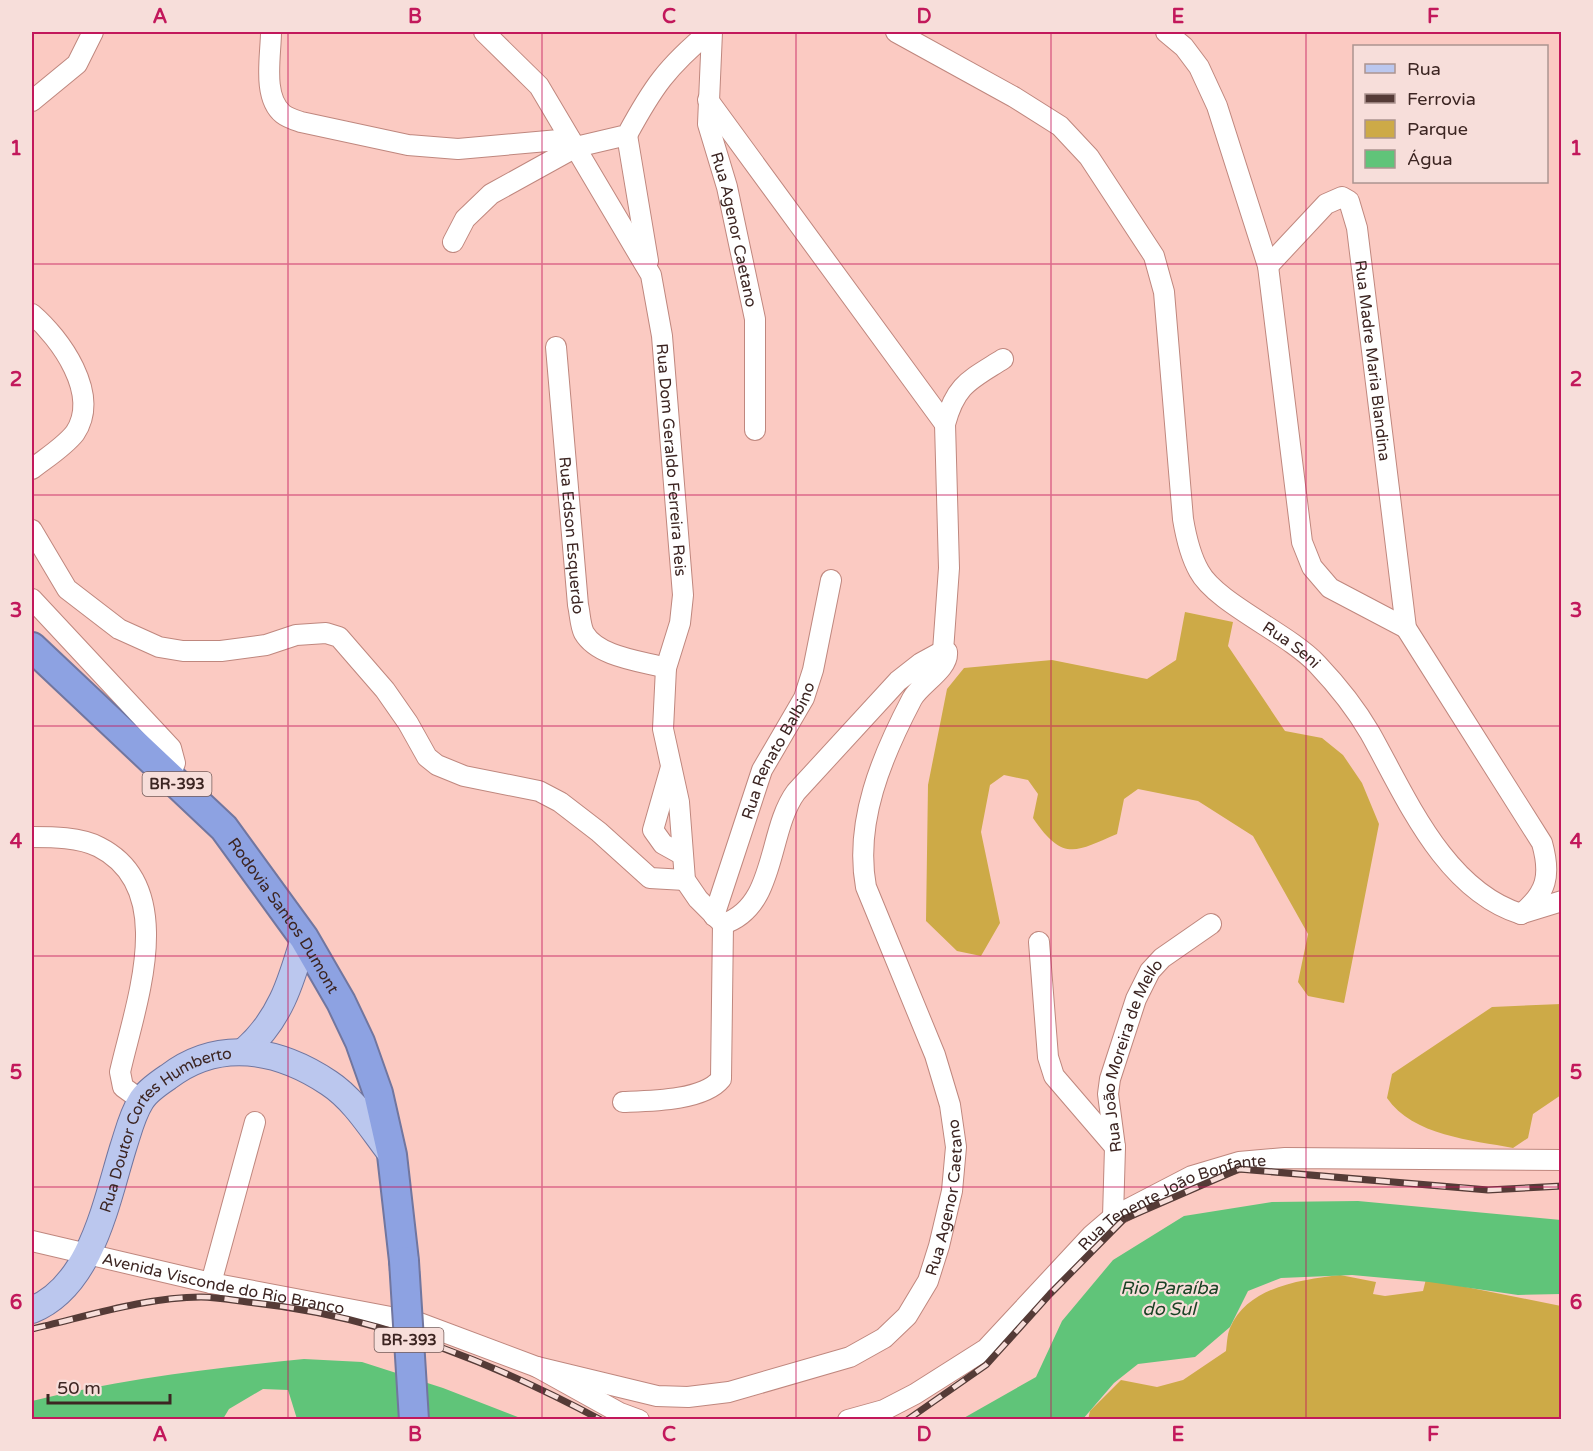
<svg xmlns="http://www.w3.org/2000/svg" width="1593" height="1451" font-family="'Varela Round',sans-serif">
<rect width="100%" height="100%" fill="#fbcac2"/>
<g fill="#cdaa47">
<path d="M1185,612l48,10 -5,24 57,85 37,7 21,17 19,28 17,41 -35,179 -36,-7 -10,-14 10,-48 -55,-98 -55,-35 -60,-12 -14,10 -7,35c-42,18 -54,28 -84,-16l5,-24 -10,-14 -24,-5 -14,10 -9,47 19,91 -19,33 -24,-5 -31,-30 2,-136 19,-96 17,-21 88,-8 95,19 29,-19z"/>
<path d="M1561,1004v91l-28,19 -5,24 -15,10c-41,-8 -100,-12 -126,-50l5,-24 100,-67z"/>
<path d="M1340,1275l36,7 -3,12 12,2 38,-5 3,-12 135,27v113l-473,1 2,-9 31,-31 36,7 26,-7 43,-29c1,-7 1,-16 4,-23 18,-42 71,-48 110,-53z"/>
</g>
<g fill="#60c479">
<polygon points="1358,1201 1561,1220 1561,1294 1518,1295 1429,1282 1352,1275 1281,1278 1248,1291 1230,1327 1195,1357 1138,1364 1114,1383 1083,1419 962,1419 1036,1377 1062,1321 1113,1260 1184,1216 1272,1202"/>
<path d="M304,1359l58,3 81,26 80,31h-226l-9,-29 -25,-1 -34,20 -6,10h-191v-18c89,-22 180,-33 272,-42z"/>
</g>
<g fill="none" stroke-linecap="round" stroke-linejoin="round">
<defs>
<g id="minor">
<path d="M271,32c0,23 -9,65 12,82 5,4 12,6 18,8l107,23 50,4 112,-10"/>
<path id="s1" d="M484,32l55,54 112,189 11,61 21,259 -3,28 -14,45 -3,61 16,73 6,78 13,19 25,25"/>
<path id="s2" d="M712,32l-4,92 19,63 28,132v111"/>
<path id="s3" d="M896,32l118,65 46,29 29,31 65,99 10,36 19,227c3,18 7,36 16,52 17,32 89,62 118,93 19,20 39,45 53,69 36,64 74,157 151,181"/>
<polyline points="1166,32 1184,47 1199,67 1217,106 1268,266 1302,542 1312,567 1330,588 1406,628"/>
<polyline points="708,100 945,424"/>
<polyline points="32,101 77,64 93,32"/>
<polyline points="627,135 648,261"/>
<path d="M453,242l12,-23 26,-25 85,-47 51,-12c26,-48 40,-68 82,-103"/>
<path id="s4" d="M1268,266l58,-62 16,-7 7,4 8,27 49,400 136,215c9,32 5,50 -21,71"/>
<path d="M32,314c28,24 69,80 43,119 -11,14 -29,25 -43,36"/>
<path id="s5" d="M556,347l22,258c2,8 2,20 6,28 14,24 57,28 82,35"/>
<polyline points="32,530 67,589 119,629 159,647 183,651 221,651 266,645 296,635 326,633 339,637 385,690 408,723 427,757 437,765 464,776 539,791 560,802 599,832 650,878 685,880"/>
<polyline points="32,599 171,748 175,763 170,777"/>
<path d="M943,651l6,-83 -4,-144c11,-40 25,-44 58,-65"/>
<polyline points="671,767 653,830 663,844 681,854"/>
<path d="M32,837c20,0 48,0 67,10 81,41 36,158 21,225l3,15 18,13"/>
<polyline points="1523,913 1562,901"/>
<path id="s6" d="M714,916l48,-146 42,-72 9,-28 18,-90"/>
<polyline points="1039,942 1048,1057 1054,1076 1115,1147"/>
<path d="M623,1102c26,-1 80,-1 98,-23l2,-155"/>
<path id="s7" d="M1113,1217l2,-70 -7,-53 2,-15 26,-80 14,-28 12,-13 49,-34"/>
<path id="s8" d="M32,1241l179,42 206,39 120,45 83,46 19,7"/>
<polyline points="211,1283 255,1122"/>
<path id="s9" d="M537,1367l120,29 31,1 41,-5 121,-35 34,-19 23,-22 21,-35 11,-35 13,-55 4,-44 -6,-42 -15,-50 -69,-168c-12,-65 16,-131 46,-188 8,-15 37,-30 35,-47l-4,-1 -22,12 -23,18 -102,111c-29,39 -19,115 -73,132"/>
<path id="s10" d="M848,1420l36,-10 31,-16 71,-45 106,-114 21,-18 79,-41 47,-14 46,-4 277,2"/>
</g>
<g id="major">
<path d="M244,1051c36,-31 47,-69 60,-113"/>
<path id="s11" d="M32,1310c59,-24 74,-107 91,-162 5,-15 9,-33 18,-47 5,-9 18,-18 27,-24 51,-39 110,-28 161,6 26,17 44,48 63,72"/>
</g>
<g id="highway">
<path id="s12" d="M32,647l192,181 80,110 37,64 19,40 18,51 14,62 12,106"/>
</g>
</defs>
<use href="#minor" stroke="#bf877e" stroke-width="22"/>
<use href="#major" stroke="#71769f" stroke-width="28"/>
<use href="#highway" stroke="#71769f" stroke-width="32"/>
<use href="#minor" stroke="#fff" stroke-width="20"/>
<use href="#major" stroke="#bbc7ee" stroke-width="26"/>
<use href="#highway" stroke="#8da2e2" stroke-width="28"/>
<defs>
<g id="rail">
<path d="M32,1329c53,-12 114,-32 169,-32 17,0 36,4 54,6 122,13 238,59 346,117"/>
<polyline points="907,1420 986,1365 1050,1294 1124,1219 1239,1169 1488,1190 1562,1186"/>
</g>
</defs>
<use href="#rail" stroke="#553b37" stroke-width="7"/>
<use href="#rail" stroke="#f7deda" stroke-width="4.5" stroke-dasharray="14" stroke-linecap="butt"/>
<defs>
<polyline id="highway-bridge" points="404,1261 414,1420"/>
</defs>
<use href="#highway-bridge" stroke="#71769f" stroke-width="32" stroke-linecap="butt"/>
<use href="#highway-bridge" stroke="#8da2e2" stroke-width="28"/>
</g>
<path fill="none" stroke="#c2185b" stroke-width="1.5" stroke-opacity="0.55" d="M288,32v1388M542,32v1388M796,32v1388M1051,32v1388M1306,32v1388M32,264h1530M32,495h1530M32,726h1530M32,956h1530M32,1187h1530"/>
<g text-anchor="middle" stroke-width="4.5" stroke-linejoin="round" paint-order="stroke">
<g fill="#f7deda" stroke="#745c59" stroke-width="1.5">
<rect x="142.5" y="772" width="69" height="24" rx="4.5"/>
<rect x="374.5" y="1328" width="69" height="24" rx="4.5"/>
</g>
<g font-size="15" font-weight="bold" fill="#3c2522">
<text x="177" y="789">BR-393</text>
<text x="409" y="1345">BR-393</text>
</g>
<g font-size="16" fill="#3c2522" stroke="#f7deda">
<text dy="6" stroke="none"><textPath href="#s2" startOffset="201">Rua Agenor Caetano</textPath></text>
<text dy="6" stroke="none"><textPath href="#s4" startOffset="272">Rua Madre Maria Blandina</textPath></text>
<text dy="6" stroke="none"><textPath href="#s1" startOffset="483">Rua Dom Geraldo Ferreira Reis</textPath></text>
<text dy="6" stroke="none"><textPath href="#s5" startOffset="189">Rua Edson Esquerdo</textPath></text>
<text dy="6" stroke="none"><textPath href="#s3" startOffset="789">Rua Seni</textPath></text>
<text dy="6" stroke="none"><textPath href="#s6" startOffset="178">Rua Renato Balbino</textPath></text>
<text dy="6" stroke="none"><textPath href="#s12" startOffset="370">Rodovia Santos Dumont</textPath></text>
<text dy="6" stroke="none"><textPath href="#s7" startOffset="166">Rua João Moreira de Mello</textPath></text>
<text dy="6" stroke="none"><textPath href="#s11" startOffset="237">Rua Doutor Cortes Humberto</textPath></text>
<text dy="6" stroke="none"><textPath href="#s9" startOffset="519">Rua Agenor Caetano</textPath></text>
<text dy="6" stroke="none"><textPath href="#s10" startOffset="400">Rua Tenente João Bonfante</textPath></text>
<text dy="6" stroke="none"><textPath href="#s8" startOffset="196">Avenida Visconde do Rio Branco</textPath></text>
</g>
<g font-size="18" font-style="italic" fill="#1a4325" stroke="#f7deda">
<text x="1169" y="1294">Rio Paraíba<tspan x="1169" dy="21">do Sul</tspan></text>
</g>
</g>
<rect width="1593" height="1451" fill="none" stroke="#f7deda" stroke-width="66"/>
<rect x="1353" y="45" width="195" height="138" fill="#f7deda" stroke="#ac9490" stroke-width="1.5"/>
<rect x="1365" y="64" width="30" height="9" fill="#bbc7ee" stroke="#ac9490" stroke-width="1.5"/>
<text x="1407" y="75" font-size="18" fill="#3c2522">Rua</text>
<rect x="1365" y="94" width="30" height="9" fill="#553b37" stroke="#ac9490" stroke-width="1.5"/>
<text x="1407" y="105" font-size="18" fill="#3c2522">Ferrovia</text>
<rect x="1365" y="120" width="30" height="18" fill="#cdaa47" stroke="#ac9490" stroke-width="1.5"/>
<text x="1407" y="135" font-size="18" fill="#3c2522">Parque</text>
<rect x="1365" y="150" width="30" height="18" fill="#60c479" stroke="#ac9490" stroke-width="1.5"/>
<text x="1407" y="165" font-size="18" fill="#3c2522">Água</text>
<path d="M48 1394v9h122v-9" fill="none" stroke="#3c2522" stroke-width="3"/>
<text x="57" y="1394" font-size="18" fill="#3c2522" stroke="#f7deda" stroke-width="4.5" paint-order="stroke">50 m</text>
<rect x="33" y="33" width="1527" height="1385" fill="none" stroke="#c2185b" stroke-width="2"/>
<g font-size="20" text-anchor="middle" font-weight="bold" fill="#c2185b">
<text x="160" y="23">A</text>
<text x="415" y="23">B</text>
<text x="669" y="23">C</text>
<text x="924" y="23">D</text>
<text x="1178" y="23">E</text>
<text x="1433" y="23">F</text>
<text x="16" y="155">1</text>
<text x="1576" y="155">1</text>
<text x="16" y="386">2</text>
<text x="1576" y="386">2</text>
<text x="16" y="617">3</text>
<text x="1576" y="617">3</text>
<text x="16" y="848">4</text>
<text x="1576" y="848">4</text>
<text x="16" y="1079">5</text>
<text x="1576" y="1079">5</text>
<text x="16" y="1309">6</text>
<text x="1576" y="1309">6</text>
<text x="160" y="1441">A</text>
<text x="415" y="1441">B</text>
<text x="669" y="1441">C</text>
<text x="924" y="1441">D</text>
<text x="1178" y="1441">E</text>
<text x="1433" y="1441">F</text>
</g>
</svg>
